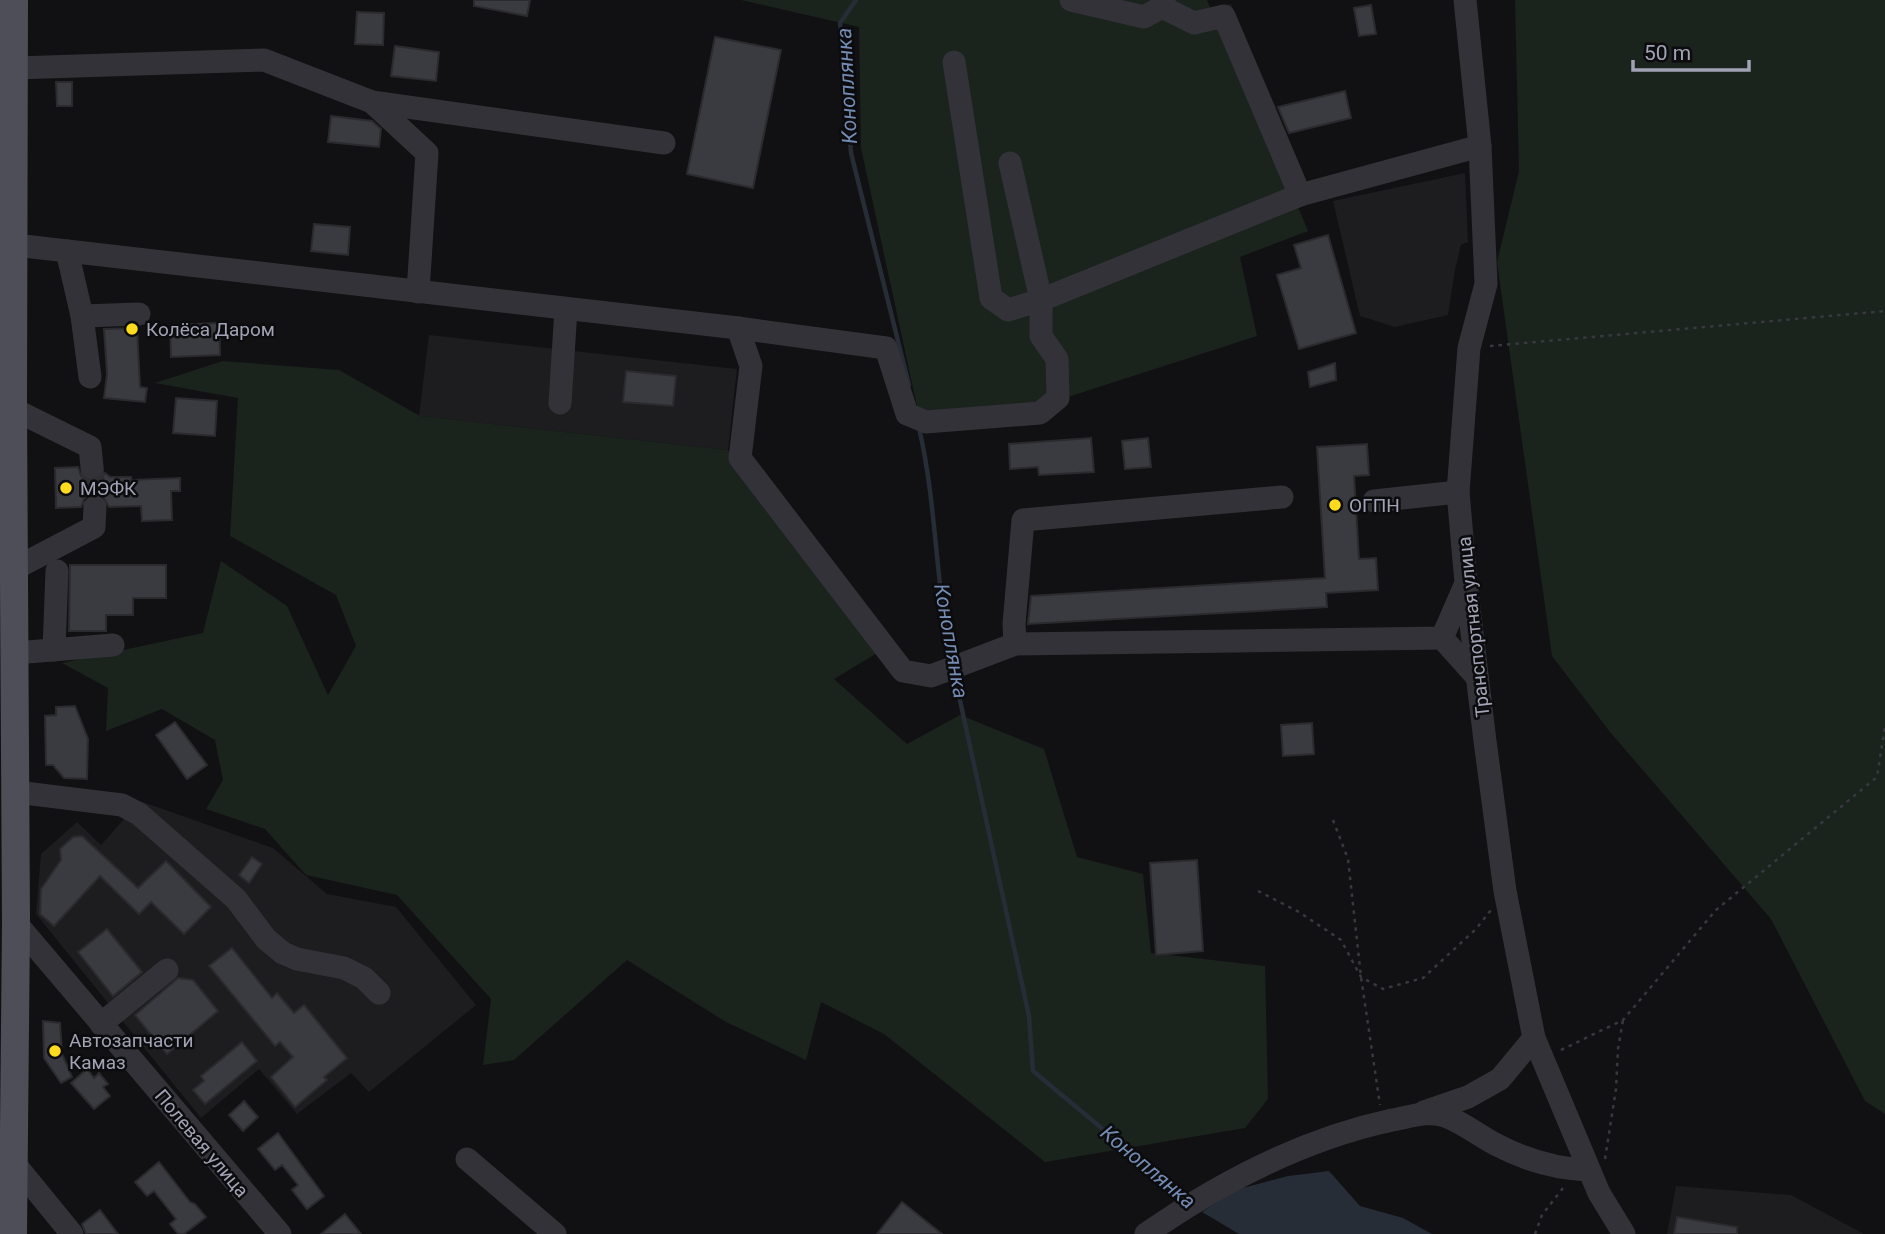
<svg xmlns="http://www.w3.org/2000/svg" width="1885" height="1234" font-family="Roboto,sans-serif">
<rect width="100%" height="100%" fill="#111113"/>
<g fill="#1d1d20">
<polygon points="1465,173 1468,242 1461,245 1455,270 1448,315 1395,327 1360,316 1333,201"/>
<polygon points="429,335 737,369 728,450 419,416"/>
<polygon points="140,801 273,848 327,894 396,907 476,1005 369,1092 351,1073 297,1114 259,1069 201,1118 36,914 41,854 77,822 101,845"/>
<polygon points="1676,1186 1791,1195 1864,1234 1667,1234"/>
</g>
<g fill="#1b231d">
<polygon points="741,0 1207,0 1211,10 1231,4 1276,108 1259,113 1308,231 1240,257 1257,336 1040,406 918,411 861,148 859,27"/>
<polygon points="1515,0 1885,0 1885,1114 1865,1101 1771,919 1610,732 1552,656 1497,262 1519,171"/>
<polygon points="223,361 339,370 420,416 728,450 879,652 834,679 907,744 960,715 1044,749 1077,857 1143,874 1151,953 1265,966 1268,1099 1245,1128 1045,1162 884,1034 821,1002 806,1060 726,1022 627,960 514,1060 483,1065 491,999 397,895 306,875 265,829 206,809 223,780 215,740 162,709 106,731 108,688 62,663 203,633 221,561 287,606 328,695 356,646 336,595 230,536 238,398 155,383"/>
</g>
<polygon fill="#262d37" points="1329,1171 1360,1206 1403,1218 1432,1234 1239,1234 1202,1212 1235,1190 1288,1176"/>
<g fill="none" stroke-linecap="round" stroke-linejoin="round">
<g stroke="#262d37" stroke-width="4.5">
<polyline points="856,0 840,23 851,153 909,385"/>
<path d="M919,428c18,77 16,156 33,233"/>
<polyline points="954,673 1029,1016 1033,1071 1188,1200"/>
</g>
</g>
<g fill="#3a3b41" stroke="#2b2b2f" stroke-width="2">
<polygon points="474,0 530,0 527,16 474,6"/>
<polygon points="1371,5 1376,34 1359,36 1354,8"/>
<polygon points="357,12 384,13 383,45 355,44"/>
<polygon points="715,37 781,50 753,188 687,174"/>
<polygon points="395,46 439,52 436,81 391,76"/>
<polygon points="56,82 72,82 72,106 57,106"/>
<polygon points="1345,91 1351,118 1289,133 1278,107"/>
<polygon points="331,116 372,121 381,129 379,147 328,142"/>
<polygon points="314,224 350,227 348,255 311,251"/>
<polygon points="1328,235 1356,333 1299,349 1277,275 1301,268 1294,245"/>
<polygon points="219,323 220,355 171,357 170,325"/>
<polygon points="137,328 140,387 147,388 145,402 104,398 107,374 104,329"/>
<polygon points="1335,363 1336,380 1310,387 1308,372"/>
<polygon points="626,371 676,376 673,406 623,402"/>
<polygon points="176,398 217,401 215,436 173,433"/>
<polygon points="1091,438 1094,472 1039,475 1038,467 1010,469 1009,444"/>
<polygon points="1148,438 1151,467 1125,469 1122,441"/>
<polygon points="1367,444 1369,475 1354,476 1359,559 1376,558 1378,590 1326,593 1327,607 1028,624 1031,596 1325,578 1317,447"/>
<polygon points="78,467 81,476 93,481 100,479 105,473 110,477 131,477 131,480 180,478 180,491 171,491 172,520 142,521 141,506 109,507 103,496 96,493 89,494 84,499 81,507 56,508 55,468"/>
<polygon points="70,565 166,565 166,598 133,598 133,615 106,615 106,631 69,631"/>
<polygon points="75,706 88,739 87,779 64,778 53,765 46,765 45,716 56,715 56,707"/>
<polygon points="175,722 207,765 187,779 156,735"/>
<polygon points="1312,723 1314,754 1283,756 1281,725"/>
<polygon points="82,836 138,888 166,861 211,907 184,934 151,902 139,914 100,876 54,926 40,914 41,889 61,860 60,849 73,837"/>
<polygon points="252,857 262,864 249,883 239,875"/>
<polygon points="1197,860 1203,951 1156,955 1150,863"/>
<polygon points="107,929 142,972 113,996 78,952"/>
<polygon points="232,948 272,998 277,993 294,1013 304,1005 347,1058 324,1077 327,1080 295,1107 271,1077 293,1057 280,1042 275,1046 209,966"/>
<polygon points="178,978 193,980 218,1011 167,1054 135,1015"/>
<polygon points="43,1021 60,1023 62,1054 72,1077 61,1083 44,1058"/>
<polygon points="242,1042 257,1061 205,1104 193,1090 204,1081 201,1076"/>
<polygon points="87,1069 94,1078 99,1073 108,1084 103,1087 110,1096 94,1109 71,1083"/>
<polygon points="244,1101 258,1117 243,1131 229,1115"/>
<polygon points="278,1133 324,1196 307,1209 292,1190 298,1185 282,1165 275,1170 258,1149"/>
<polygon points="159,1162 190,1202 195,1204 206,1217 184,1234 178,1234 170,1224 176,1219 154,1191 147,1196 135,1182"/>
<polygon points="902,1202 942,1234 877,1234"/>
<polygon points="100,1210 118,1234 86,1234 82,1224"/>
<polygon points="345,1214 361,1234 321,1234"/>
<polygon points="1677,1217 1737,1227 1737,1234 1674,1234"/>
</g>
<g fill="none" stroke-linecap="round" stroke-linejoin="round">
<polyline stroke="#2e2e33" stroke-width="23" stroke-dasharray="23 11" stroke-linecap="butt" points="92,467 95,507"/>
<g stroke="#38383f" stroke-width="2.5" stroke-dasharray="3.5 5" stroke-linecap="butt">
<polyline points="1490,346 1885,311"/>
<polyline points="1333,820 1348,859 1361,977 1380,1105"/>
<polyline points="1258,891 1299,912 1341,940 1361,977 1383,989 1423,978 1476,929 1491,910"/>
<polyline points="1561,1050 1623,1020 1716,910 1877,777 1885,726"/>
<polyline points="1605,1159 1616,1089 1618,1049 1623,1020"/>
<polyline points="1535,1234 1542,1215 1563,1188"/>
</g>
<g stroke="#323238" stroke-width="23">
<polyline points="1071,0 1144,17 1162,7 1164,0"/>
<polyline points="1465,0 1480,146 1486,284 1469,348 1458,492 1466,583 1485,741 1505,891 1534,1038 1599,1193 1624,1234"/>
<polyline points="1162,7 1194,23 1224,16 1300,195 1480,146"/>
<polyline points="954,62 991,298 1008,310 1041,300 1300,195"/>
<polyline points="15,68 264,60 372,102 664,143"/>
<polyline points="372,102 427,153 418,292"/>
<polyline points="0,240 15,245 738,328 751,366 740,458 903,671 931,676 1015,644 1442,638 1466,583"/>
<polyline points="67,251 82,316 139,314"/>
<polyline points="82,316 90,377"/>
<polyline points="738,328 886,348 907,414 926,422 1040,413 1058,398 1057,359 1041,336 1041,300 1010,163"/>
<polyline points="560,403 566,309"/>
<polyline points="13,409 90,447 92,467"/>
<polyline points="1374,501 1458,492"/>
<polyline points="14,569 94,527 95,507"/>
<polyline points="1442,638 1477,677"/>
<polyline points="1015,644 1014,624 1023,520 1282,497"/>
<polyline points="54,650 57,571"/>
<polyline points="15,653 113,645"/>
<polyline points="16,792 122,805 139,814 236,899 266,939 283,953 297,959 344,968 364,978 379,993"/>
<polyline points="16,923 280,1234"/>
<polyline points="101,1024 167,970"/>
<polyline points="1424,1112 1468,1097 1500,1079 1534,1038"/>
<polyline points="467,1159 555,1234"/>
<polyline points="14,1163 72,1234"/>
<path d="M1146,1234c73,-51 158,-95 246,-114 17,-3 37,-10 53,-4 19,7 34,20 52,29 29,15 59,24 92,25"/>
</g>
<polyline stroke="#4d4e57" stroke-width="28" points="13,1234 16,923 13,409 14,0"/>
</g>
<g fill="#ffdb1d" stroke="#0c0c0e" stroke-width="2.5">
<circle cx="132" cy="329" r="7"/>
<circle cx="66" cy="488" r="7"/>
<circle cx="1335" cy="505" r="7"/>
<circle cx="55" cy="1051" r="7"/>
</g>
<g text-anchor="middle" stroke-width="5" stroke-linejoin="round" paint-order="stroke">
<g font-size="19" fill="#a1a3b5" stroke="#0c0c0e" text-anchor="start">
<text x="146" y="336">Колёса Даром</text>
<text x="80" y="495">МЭФК</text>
<text x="1349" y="512">ОГПН</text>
<text x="69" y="1047">Автозапчасти<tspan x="69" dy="22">Камаз</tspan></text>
</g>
<g font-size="19" fill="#a1a3b5" stroke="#0c0c0e">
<text transform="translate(1473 627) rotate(-96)" y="7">Транспортная улица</text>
<text transform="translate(202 1143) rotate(50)" y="7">Полевая улица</text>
</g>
<g font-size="21" font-style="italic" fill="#748bb3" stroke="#0c0c0e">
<text transform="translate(847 86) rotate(-93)" y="7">Коноплянка</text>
<text transform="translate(951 641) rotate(80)" y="7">Коноплянка</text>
<text transform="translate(1148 1167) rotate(40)" y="7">Коноплянка</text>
</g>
</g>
<path d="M1633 60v10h116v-10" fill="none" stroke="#a1a3b5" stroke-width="3.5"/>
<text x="1644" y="60" font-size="21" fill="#a1a3b5" stroke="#0c0c0e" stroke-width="5" paint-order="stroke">50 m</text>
</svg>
